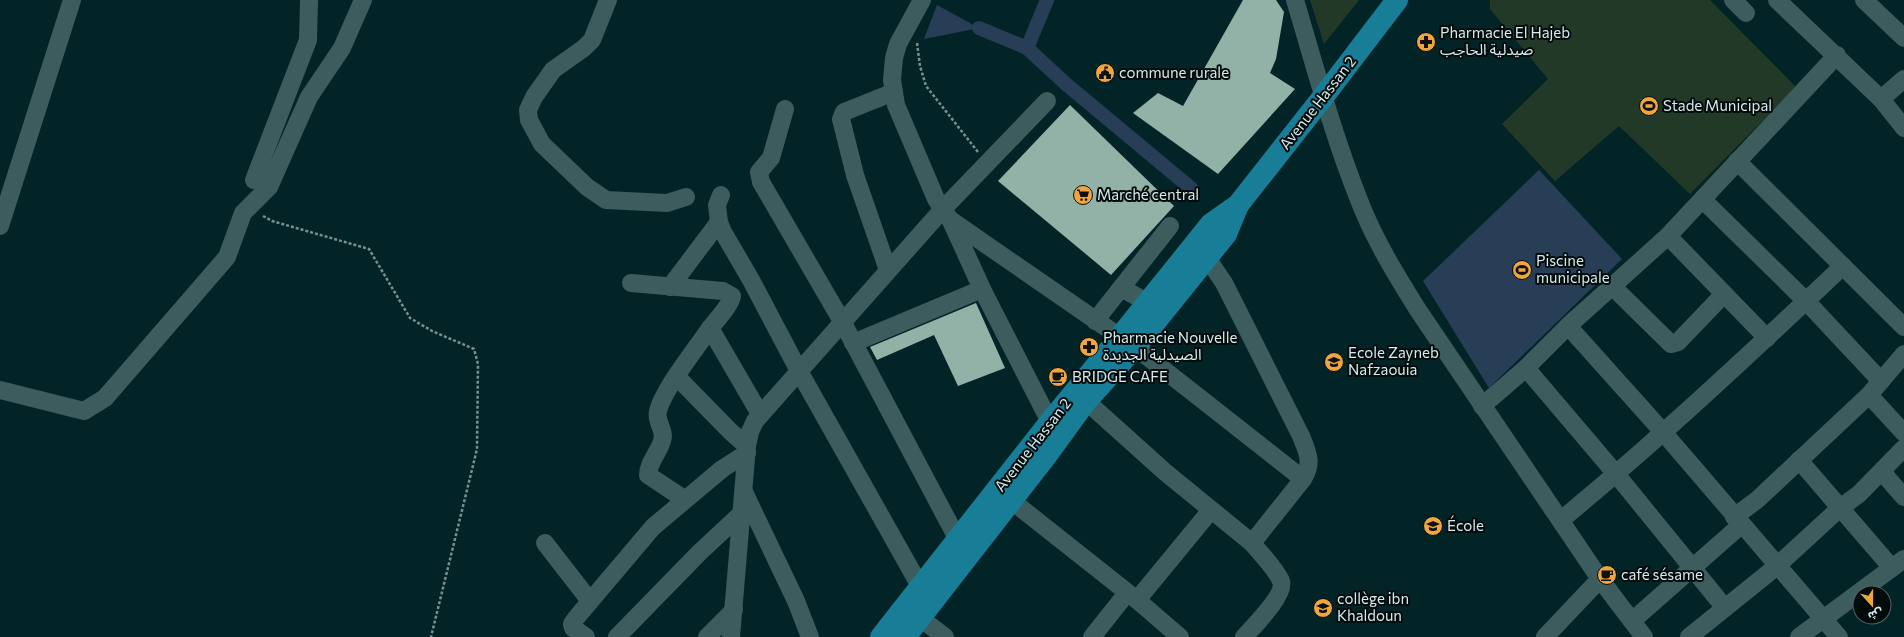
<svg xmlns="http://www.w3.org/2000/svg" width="1904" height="637" font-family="Commissioner,'Noto Sans Arabic',sans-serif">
<rect width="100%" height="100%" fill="#022426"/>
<g fill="#233927">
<polygon points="1310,0 1359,0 1324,44"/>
<polygon points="1490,0 1710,0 1796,87 1690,194 1619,126 1555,181 1502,124 1548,79 1490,9"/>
</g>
<g fill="#283e56">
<polygon points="937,5 979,28 924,39"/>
<polygon points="1539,170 1622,259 1489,388 1423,281"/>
</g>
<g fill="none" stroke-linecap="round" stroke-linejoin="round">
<g stroke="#283e56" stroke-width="14">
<polyline points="979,28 1027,48 1066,84 1192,189"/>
<polyline points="1027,48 1047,0"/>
</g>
</g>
<g fill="#92b2a8">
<polygon points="1243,0 1276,0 1284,12 1276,59 1270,73 1295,89 1218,174 1133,113 1158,93 1183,106"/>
<polygon points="1070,105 1174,206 1111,275 998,181"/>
<polygon points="976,303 1005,368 958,386 934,335 877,360 870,347"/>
</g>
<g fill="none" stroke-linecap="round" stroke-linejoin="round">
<g stroke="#769091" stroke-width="2.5" stroke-dasharray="3 2" stroke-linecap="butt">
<polyline points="917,43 920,66 926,86 978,152"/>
<polyline points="263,216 272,221 369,249 410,318 432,331 474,349 478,364 477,449 431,637"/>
</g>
<g stroke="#3c5c5e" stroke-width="18">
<polyline points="608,0 592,40 584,48 553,70 534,97 528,110 529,120 542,144 587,187 606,200 667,203 686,197"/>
<polyline points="922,0 898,44 894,58 892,80 896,105 936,199 951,221 982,289 1050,422"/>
<path d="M1295,0c20,67 38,135 64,200 15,39 37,75 59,110l182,269 -55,58"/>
<polyline points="1733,0 1746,13"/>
<polyline points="1777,0 1881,99 1904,128"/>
<polyline points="1864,0 1904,38"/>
<polyline points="1881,99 1904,79"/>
<polyline points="785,109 771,158 759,172 761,182 843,323 958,540"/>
<polyline points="1737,161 1904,327"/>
<polyline points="254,180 308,40 309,0"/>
<polyline points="721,195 717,205 719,222 723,232 751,280 799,371 920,586"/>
<polyline points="1703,200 1806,301 1881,381"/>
<polyline points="952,221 1120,337"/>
<polyline points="0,226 72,0"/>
<polyline points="1668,236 1767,338"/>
<polyline points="888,270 855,175 841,119 844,112 894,92"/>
<path d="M631,283l92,8 9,5c1,6 -19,28 -24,35 -13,19 -45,59 -50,80 -3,11 8,19 4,30 -3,11 -14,22 -14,34l36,24"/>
<polyline points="670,287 719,222"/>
<polyline points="1613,287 1671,344 1678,342 1724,294"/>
<polyline points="1121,288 1147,302"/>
<polyline points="1095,321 1170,226"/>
<polyline points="1568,326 1663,432 1839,637"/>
<polyline points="710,328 760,414"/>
<polyline points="853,343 982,289"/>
<polyline points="1135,347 1303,479"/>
<polyline points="677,377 731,432 747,446"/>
<polyline points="0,390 84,411 105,398 227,257 243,213 269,187 309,97 342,48 363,0"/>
<polyline points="1869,395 1904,433"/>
<path d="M1086,401l79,71 87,71 51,-64c10,-16 5,-26 -2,-43l-77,-153 -17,-25"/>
<polyline points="1482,406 1526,368"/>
<polyline points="1799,460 1892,568"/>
<polyline points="1882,472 1904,497"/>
<polyline points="744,492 796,601 810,637"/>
<polyline points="1012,501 1137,600 1180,637"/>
<polyline points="1734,517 1757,500 1869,395 1904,354"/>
<path d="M1561,520c97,-80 190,-167 282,-254"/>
<polyline points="545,543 590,601"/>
<polyline points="1600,579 1644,637"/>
<polyline points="1137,600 1211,510"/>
<polyline points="1725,608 1616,474 1526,368 1568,326 1668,236 1837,55"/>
<polyline points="920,618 945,637"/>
<polyline points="1632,621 1741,525"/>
<polyline points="586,637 573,628 572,624 576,618 653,527 722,469 747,453"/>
<polyline points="617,637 700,552 742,513"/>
<polyline points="707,637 734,610"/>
<polyline points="731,637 747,446 750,432 755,421 943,209 1047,101"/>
<polyline points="1092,637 1127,593"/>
<path d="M1244,637c9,-10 42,-43 37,-56 -5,-12 -21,-28 -29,-38"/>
<polyline points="1689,637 1777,566 1840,508 1859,494 1904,448"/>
<polyline points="1799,637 1904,559"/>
</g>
<g stroke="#187e98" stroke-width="22">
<polyline points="881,637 1050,422 1120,337 1211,224 1238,205 1323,97 1397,0"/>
<polyline points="905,637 1046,456 1086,401 1135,347 1226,234 1238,205"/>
</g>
</g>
<defs>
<symbol id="pharmacy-disc" viewBox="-11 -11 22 22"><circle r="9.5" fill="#f0a63f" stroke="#010b0b"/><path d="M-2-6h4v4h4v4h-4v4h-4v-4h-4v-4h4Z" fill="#111"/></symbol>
<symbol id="civic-disc" viewBox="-11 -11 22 22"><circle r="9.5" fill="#f0a63f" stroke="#010b0b"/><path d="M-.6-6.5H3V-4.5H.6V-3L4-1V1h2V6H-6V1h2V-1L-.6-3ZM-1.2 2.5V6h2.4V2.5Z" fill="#111"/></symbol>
<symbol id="stadium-disc" viewBox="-11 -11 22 22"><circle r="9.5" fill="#f0a63f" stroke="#010b0b"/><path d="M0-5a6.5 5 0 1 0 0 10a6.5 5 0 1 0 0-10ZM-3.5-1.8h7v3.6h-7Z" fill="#111"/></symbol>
<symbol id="supermarket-disc" viewBox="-11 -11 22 22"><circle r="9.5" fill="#f0a63f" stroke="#010b0b"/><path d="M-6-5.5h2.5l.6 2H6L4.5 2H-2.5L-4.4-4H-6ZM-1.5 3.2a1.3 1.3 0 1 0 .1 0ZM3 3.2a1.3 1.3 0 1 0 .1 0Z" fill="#111"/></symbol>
<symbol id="school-disc" viewBox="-11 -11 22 22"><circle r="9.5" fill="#f0a63f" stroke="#010b0b"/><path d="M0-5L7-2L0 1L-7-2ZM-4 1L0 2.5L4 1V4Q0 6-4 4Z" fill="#111"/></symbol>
<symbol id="cafe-disc" viewBox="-11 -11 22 22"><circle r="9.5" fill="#f0a63f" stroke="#010b0b"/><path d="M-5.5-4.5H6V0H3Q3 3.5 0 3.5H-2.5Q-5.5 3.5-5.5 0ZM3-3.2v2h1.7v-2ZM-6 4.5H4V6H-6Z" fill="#111"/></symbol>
<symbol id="university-disc" viewBox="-11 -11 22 22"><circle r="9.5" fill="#f0a63f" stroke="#010b0b"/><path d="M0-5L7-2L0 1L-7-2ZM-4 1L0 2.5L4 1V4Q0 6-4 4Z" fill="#111"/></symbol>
</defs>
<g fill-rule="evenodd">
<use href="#pharmacy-disc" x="1415" y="31" width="22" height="22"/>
<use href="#civic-disc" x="1094" y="62" width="22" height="22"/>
<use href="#stadium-disc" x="1638" y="95" width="22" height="22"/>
<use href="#supermarket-disc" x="1072" y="184" width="22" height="22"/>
<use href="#stadium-disc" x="1511" y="259" width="22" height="22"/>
<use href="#pharmacy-disc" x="1078" y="336" width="22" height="22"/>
<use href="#school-disc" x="1323" y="351" width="22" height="22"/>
<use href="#cafe-disc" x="1047" y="366" width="22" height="22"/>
<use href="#school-disc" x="1422" y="515" width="22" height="22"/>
<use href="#cafe-disc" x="1596" y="564" width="22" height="22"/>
<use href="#university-disc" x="1312" y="597" width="22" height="22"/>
</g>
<g text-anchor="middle" stroke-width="4" stroke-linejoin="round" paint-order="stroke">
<g font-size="15" fill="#d8eaeb" stroke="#010b0b" text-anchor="start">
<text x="1440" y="38">Pharmacie El Hajeb<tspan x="1440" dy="17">صيدلية الحاجب</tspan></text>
<text x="1119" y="78">commune rurale</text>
<text x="1663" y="111">Stade Municipal</text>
<text x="1097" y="200">Marché central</text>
<text x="1536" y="266">Piscine<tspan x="1536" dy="17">municipale</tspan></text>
<text x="1103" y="343">Pharmacie Nouvelle<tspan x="1103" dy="17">الصيدلية الجديدة</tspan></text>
<text x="1348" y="358">Ecole Zayneb<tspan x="1348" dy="17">Nafzaouia</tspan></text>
<text x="1072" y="382">BRIDGE CAFE</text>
<text x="1447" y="531">École</text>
<text x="1621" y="580">café sésame</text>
<text x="1337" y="604">collège ibn<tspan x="1337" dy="17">Khaldoun</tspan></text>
</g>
<g font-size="15" fill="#d8eaeb" stroke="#010b0b">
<text transform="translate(1318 103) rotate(-52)" y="5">Avenue Hassan 2</text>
<text transform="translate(1033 445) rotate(-52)" y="5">Avenue Hassan 2</text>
</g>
</g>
<g transform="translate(1872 605) rotate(159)"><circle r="19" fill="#010b0b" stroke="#576465"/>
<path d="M0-3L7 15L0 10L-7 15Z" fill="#f0a63f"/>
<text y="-6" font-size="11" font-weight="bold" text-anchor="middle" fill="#d8eaeb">ش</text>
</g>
</svg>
